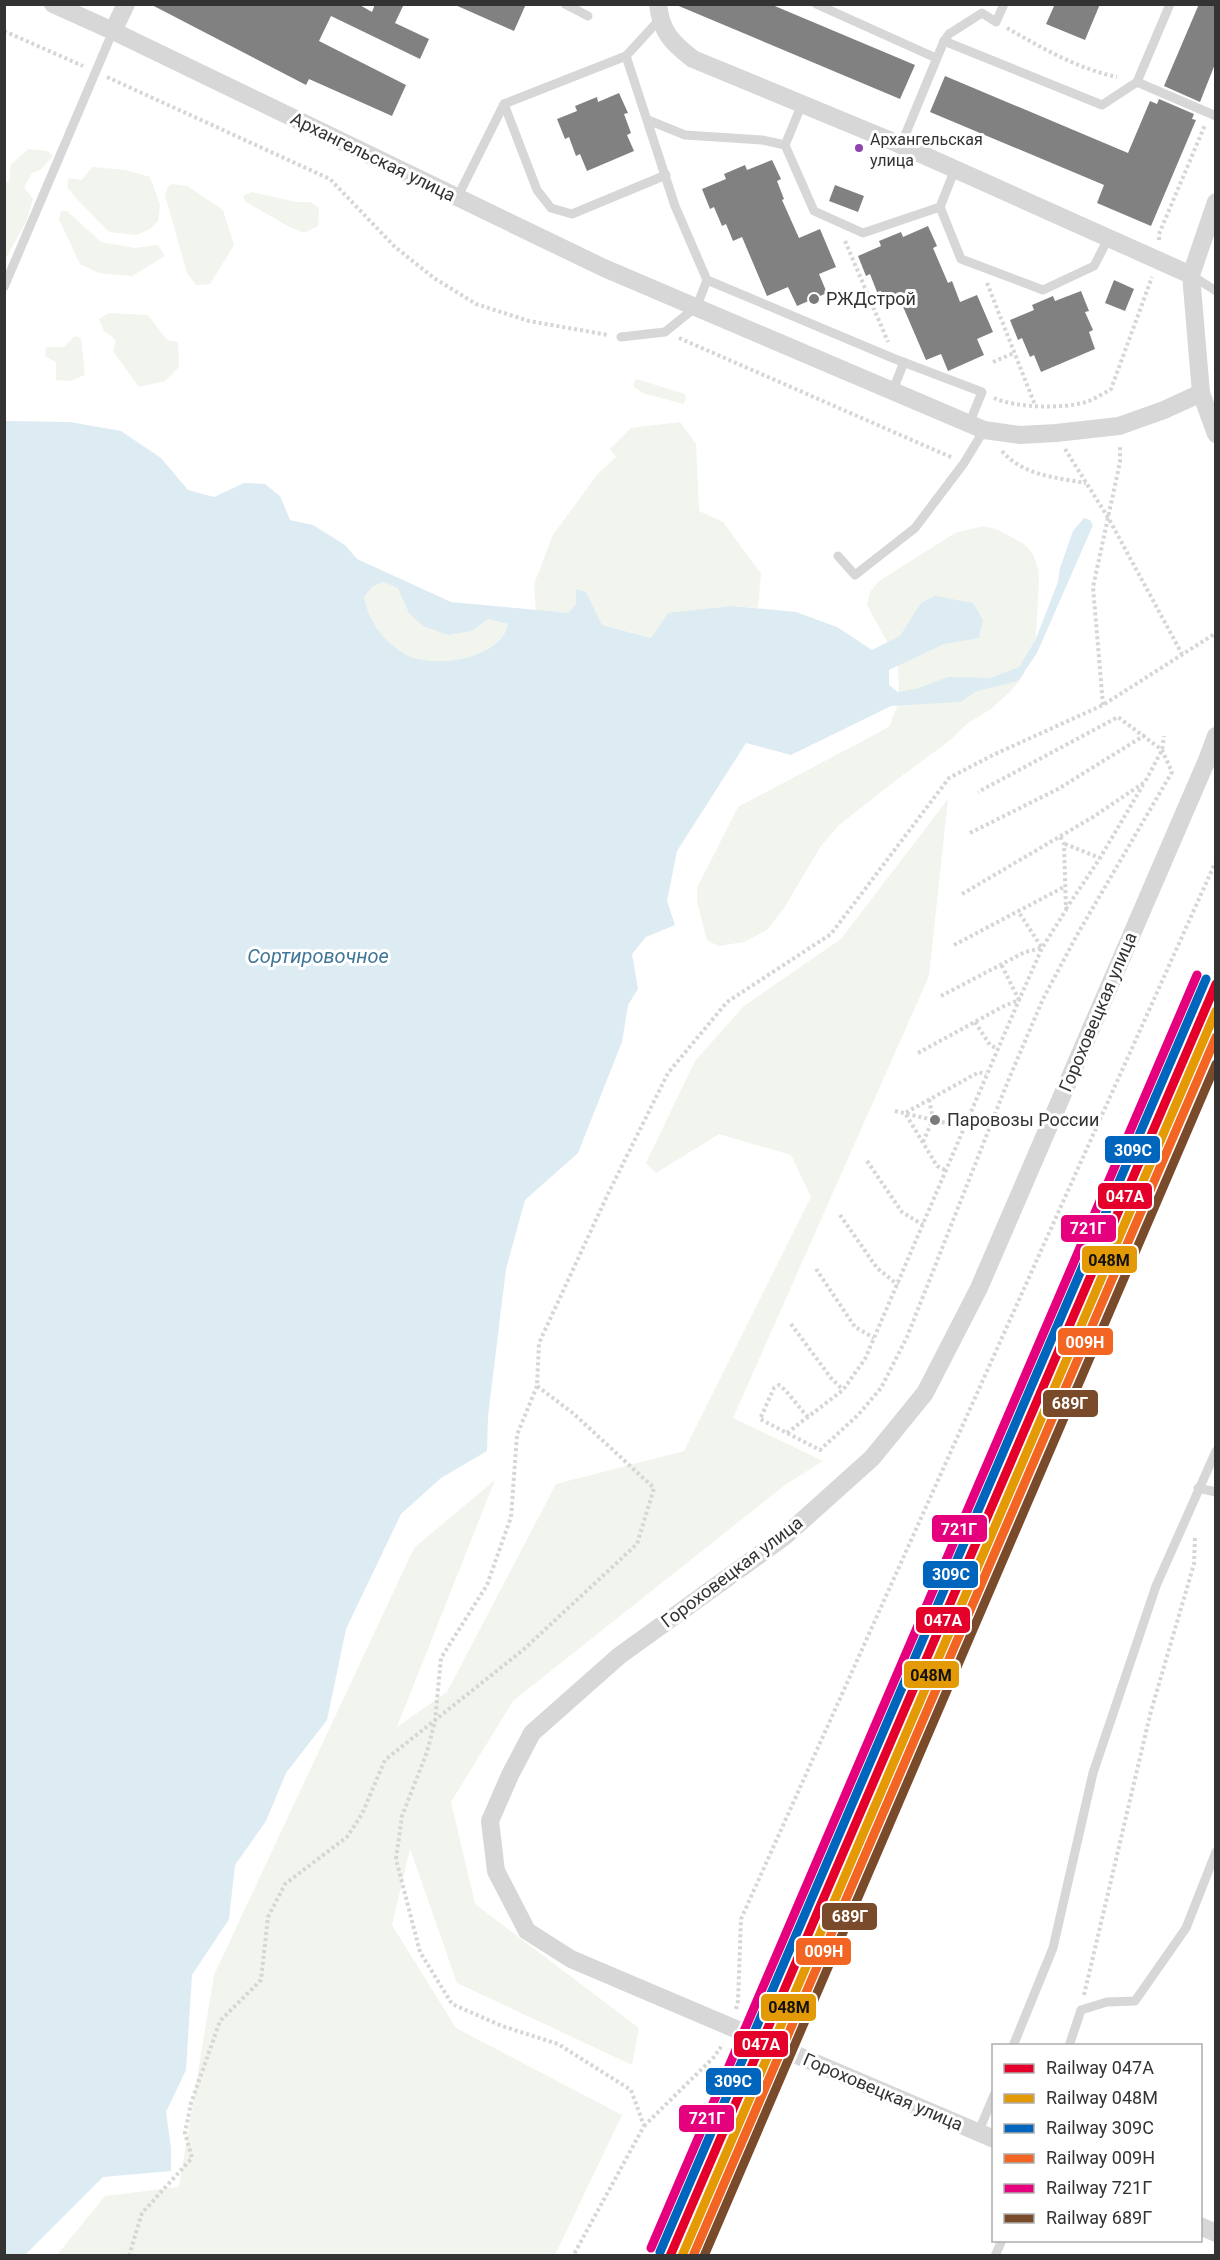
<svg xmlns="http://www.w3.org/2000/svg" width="1220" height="2260" font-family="Roboto,sans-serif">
<rect width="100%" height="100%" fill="#fff"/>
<g fill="#f1f5ed">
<polygon points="29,149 48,151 53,156 40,170 32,173 24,187 33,199 26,222 5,260 5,183 9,182 11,164"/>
<polygon points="92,167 126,170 150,177 160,205 158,221 150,229 137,235 109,232 74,196 67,187 69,178 82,180"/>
<polygon points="172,184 187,186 223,210 234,245 210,284 196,285 187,273 165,195 168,187"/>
<polygon points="252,192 296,202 310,202 319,208 318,226 304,233 286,225 246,202 243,196"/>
<polygon points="61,211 67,211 101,242 134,248 158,245 165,256 132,276 99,273 80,264 59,219"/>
<polygon points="109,313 148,315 167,340 178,342 179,367 165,381 139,387 113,351 116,340 104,331 99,319"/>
<polygon points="75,336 81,338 85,375 70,381 56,380 56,362 45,356 46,347 64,347"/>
<polygon points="636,379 685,394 686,399 683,404 643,393 633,386"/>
<polygon points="680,422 696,444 699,511 723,522 761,574 758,608 733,606 652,638 602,625 586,592 577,590 576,604 568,613 536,611 534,584 553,535 597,475 616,457 610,449 631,428"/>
<polygon points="984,526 998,530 1024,544 1033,554 1038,568 1039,580 1035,651 1022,677 1012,690 991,709 968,723 949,741 895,781 839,825 821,846 784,908 767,930 744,942 718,946 707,940 697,902 697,888 738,807 889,727 899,702 898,662 867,605 870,592 879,581 955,533"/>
<path d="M383,582l15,6 12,25 62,18 16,-12 20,5c-8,36 -77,46 -105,29 -22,-13 -33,-32 -39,-56l8,-10z"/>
<polygon points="948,799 929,976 733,1418 823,1461 785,1485 513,1701 451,1802 475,1904 639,2028 632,2065 457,1983 410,1849 392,1925 456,2028 622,2115 555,2255 57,2255 105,2196 179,2187 214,1975 414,1548 495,1480 397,1727 447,1692 556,1484 684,1451 811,1197 791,1155 719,1134 656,1173 646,1163 695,1061 744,1006 841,939"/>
</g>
<path fill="#ddebf3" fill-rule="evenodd" d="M5,421l65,1 51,9 40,27 27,32 26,7 30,-14 21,1 15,12 10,24 23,5 32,20 12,14 94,43 117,11 8,-9v-15l10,3 16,33 49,13 17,-25 65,-7 63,6 41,15 35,23 28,-14 21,-33 14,-7 38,7 10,17 -4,18 -35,6 -55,26v15l9,7 18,-3 32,-12 42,1 29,-11 16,-26 23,-59 2,-14 13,-37 11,-13 6,2 3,5 -56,128 -19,28 -41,10 -17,11 -69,4 -100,49 -45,-12 -69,108 -10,50 8,24 -29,12 -14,17 6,35 -10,16 -6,37 -44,111 -53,47 -19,69 -18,147 -1,35 -46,27 -40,36 -55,115 -19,91 -41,53 -20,48 -31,44 -6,54 -37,56 -6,95 -20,42 5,36v23l-68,6 -79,79 -20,-1zM383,582l15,6 11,25 14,13 25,9 24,-4 16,-12 20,5c-7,36 -78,46 -105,29 -21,-13 -34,-32 -39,-56l8,-10z"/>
<g fill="#818181">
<polygon points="150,4 358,4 372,12 375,4 404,4 395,23 429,39 420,59 331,16 319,41 406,85 392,116 309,79 306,85"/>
<polygon points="453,4 526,4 514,31"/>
<polygon points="674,4 770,4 915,65 900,99"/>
<polygon points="1055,4 1100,4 1085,40 1046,24"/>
<polygon points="1199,4 1215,4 1215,64 1200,102 1164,86"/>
<polygon points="945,76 1128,153 1150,101 1157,104 1159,99 1194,114 1192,119 1196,120 1151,226 1097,203 1104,185 930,112"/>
<polygon points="619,93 628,113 624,114 631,133 627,135 634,151 587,171 580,154 576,156 569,137 565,139 557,119 577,111 575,106 597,97 598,102"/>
<polygon points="772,160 781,179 777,181 784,199 782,200 799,238 820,229 836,267 819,274 827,293 797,306 788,287 767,296 742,237 733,241 726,224 722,226 714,207 710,209 702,189 726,179 724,174 745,165 747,170"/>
<polygon points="835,185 864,196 858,212 829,201"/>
<polygon points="928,226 937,246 933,248 948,283 952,281 960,302 977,295 993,332 977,339 984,355 948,371 941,354 926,360 901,302 888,308 881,291 877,292 870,274 866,276 858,256 881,246 879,241 901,232 903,237"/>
<polygon points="1114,280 1134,289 1125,311 1105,303"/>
<polygon points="1081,291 1089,311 1085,312 1093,330 1089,332 1095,349 1041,372 1034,355 1030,357 1022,338 1018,340 1010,320 1034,310 1032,305 1053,296 1055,301"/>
</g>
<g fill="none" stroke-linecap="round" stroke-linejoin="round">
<g stroke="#d6d6d6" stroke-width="4" stroke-dasharray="3 3" stroke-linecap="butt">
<path d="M1007,28c35,20 71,41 110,49"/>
<polyline points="4,31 83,66"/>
<polyline points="107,77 330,179 395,247 434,278 476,304 529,321 608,335"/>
<polyline points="1159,240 1159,234 1205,125"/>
<polyline points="845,241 888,342"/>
<polyline points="987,283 1035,405"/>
<polyline points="679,338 953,458"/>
<polyline points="993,362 1014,353"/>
<path d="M994,398c22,10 69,11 92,4 9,-3 18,-9 25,-13l41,-112"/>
<polyline points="1065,449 1109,519 1182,654"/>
<path d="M1002,451c20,24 55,27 84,32"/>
<polyline points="1103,705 1093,587 1120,462 1120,445"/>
<polyline points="970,833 1058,789 1145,735"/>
<polyline points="1065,844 1100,858"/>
<polyline points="962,894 1093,817 1145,782 1162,750 1164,736"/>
<polyline points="1066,909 1100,858 1143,785"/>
<polyline points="954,945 1064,887"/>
<polyline points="941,996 1025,952 1042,948 1018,911"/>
<polyline points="975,1022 990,1045 998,1049"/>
<polyline points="918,1053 1004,1006 1019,1000 1001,964"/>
<polyline points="895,1111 963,1127"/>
<polyline points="923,1142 933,1119 929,1099"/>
<polyline points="867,1161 902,1212 923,1225"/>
<polyline points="945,1170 937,1166 905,1113 979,1072 986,1075"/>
<polyline points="840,1215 877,1268 898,1285"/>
<polyline points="816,1269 855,1327 874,1338"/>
<polyline points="791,1324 831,1378 843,1390"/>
<polyline points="537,1386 517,1435 511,1517 487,1585 441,1658 435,1721 427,1752 402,1816 396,1859 420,1952 452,2004 502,2026 558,2044 631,2090 644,2126 573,2256"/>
<path d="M808,1417c-8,-8 -21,-27 -29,-32l-5,3 -14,31 60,31 38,-35 23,-27 26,-51 101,-256 35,-82 34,-64 95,-163 -10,-22 -44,-33 -140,75"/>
<polyline points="787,1433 843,1390 865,1359 1019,1000 1042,948 1066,910 1064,844 1060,836"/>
<polyline points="1084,1995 1151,1711 1194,1564 1195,1536"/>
<polyline points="736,2009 738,2001 741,1919 1216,861"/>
<polyline points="644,2126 714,2057 723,2044"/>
<polyline points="129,2256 142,2213 192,2158 185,2133 191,2103 220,2021 261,1980 268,1917 285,1884 347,1837 362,1814 385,1760 523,1650 637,1544 654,1488 574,1414 537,1386 539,1343 607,1196 668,1073 727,1002 831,934 949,778 993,755 1103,705 1216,633"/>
</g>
<g stroke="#d7d7d7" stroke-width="9">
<polyline points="565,4 588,16"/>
<polyline points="816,4 936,58"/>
<polyline points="944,41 1102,105 1137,82 1170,4"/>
<polyline points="1137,82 1216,116"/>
<polyline points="504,104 537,190 551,208 572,214 666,175"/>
<polyline points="648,120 685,135 762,140 785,145 814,211 863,233 940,207 961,259 1043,290 1094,266 1109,237"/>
<polyline points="785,145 802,104"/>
<polyline points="901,145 944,41 949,34 982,13 996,22 1004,4"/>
<polyline points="457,198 504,104 626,56"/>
<polyline points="940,207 955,169"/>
<polyline points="1191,275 1216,291"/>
<polyline points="707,280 895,359 982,392 969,424"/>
<polyline points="4,287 113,31"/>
<polyline points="621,337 665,332 697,306 707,280 675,206 626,56 660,19"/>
<polyline points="893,390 904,362"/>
<polyline points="838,556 855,575 915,528 964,463 984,430"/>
<polyline points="1198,1488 1216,1492"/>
<polyline points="1013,2046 1053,1948 1093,1773 1156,1586 1216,1451"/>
<polyline points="1069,2046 1081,2010 1107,2002 1135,2001 1186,1928 1216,1852"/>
<polyline points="978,2133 994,2095"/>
<polyline points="995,2256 1002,2240"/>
</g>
<g stroke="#d7d7d7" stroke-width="18">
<polyline points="53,4 113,31 604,268 984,430 1020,435 1056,433 1119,426 1164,410 1201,393"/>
<path d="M658,4c3,28 14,39 35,55l208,86 290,130"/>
<polyline points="113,31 126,4"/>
<polyline points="1216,202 1191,275 1201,393 1216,434"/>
<polyline points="994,2139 571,1959 527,1931 496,1871 490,1821 510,1775 532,1733 619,1656 784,1537 872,1458 925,1393 979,1288 1207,760 1216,736"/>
<polyline points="1200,2226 1216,2233"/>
</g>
<defs>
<polyline id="rail-1" points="670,2256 1216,984"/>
<polyline id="rail-2" points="682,2256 1216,1011"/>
<polyline id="rail-3" points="660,2252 1206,979"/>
<polyline id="rail-4" points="693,2256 1216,1037"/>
<polyline id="rail-5" points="651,2248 1197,975"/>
<polyline id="rail-6" points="704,2256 1216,1064"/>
</defs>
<use href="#rail-1" stroke="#fff" stroke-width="14"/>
<use href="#rail-2" stroke="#fff" stroke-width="14"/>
<use href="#rail-3" stroke="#fff" stroke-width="14"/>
<use href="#rail-4" stroke="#fff" stroke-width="14"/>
<use href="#rail-5" stroke="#fff" stroke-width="14"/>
<use href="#rail-6" stroke="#fff" stroke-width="14"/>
<use href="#rail-1" stroke="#e4002b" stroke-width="9"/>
<use href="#rail-2" stroke="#e39a05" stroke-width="9"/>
<use href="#rail-3" stroke="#0065bd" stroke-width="9"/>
<use href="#rail-4" stroke="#f26522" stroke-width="9"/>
<use href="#rail-5" stroke="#e5007d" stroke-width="9"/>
<use href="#rail-6" stroke="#7a4b2a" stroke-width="9"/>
</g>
<circle fill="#8e44ad" stroke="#fff" stroke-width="2" cx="859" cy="148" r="5"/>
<g fill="#7a7a7a" stroke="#fff" stroke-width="2">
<circle cx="814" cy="299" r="6"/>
<circle cx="935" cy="1120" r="6"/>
</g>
<g text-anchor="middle" stroke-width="6" stroke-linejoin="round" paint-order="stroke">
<g font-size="16" fill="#333" stroke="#fff" text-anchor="start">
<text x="870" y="145">Архангельская<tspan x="870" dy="21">улица</tspan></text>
</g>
<g font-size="18" fill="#333" stroke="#fff">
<text transform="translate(373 157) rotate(26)" y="6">Архангельская улица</text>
<text transform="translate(1098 1012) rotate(-67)" y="6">Гороховецкая улица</text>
<text transform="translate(732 1572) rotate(-37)" y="6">Гороховецкая улица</text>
<text transform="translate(883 2092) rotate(23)" y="6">Гороховецкая улица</text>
</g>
<g font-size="18" fill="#333" stroke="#fff" text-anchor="start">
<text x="826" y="305">РЖДстрой</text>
<text x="947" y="1126">Паровозы России</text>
</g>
<g font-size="20" font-style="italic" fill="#3f7597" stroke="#fff">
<text x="318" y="963">Сортировочное</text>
</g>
</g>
<g stroke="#fff" stroke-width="2">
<rect x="1104" y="1135" width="57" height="29" rx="6" fill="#0065bd"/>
<rect x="1097" y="1182" width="56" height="28" rx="6" fill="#e4002b"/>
<rect x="1060" y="1214" width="57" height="29" rx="6" fill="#e5007d"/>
<rect x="1081" y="1245" width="57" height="29" rx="6" fill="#e39a05"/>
<rect x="1057" y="1327" width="57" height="29" rx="6" fill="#f26522"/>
<rect x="1042" y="1389" width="57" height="29" rx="6" fill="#7a4b2a"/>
<rect x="931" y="1514" width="57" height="29" rx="6" fill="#e5007d"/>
<rect x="922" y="1560" width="57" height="29" rx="6" fill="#0065bd"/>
<rect x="915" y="1606" width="56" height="28" rx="6" fill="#e4002b"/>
<rect x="903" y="1660" width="57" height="29" rx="6" fill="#e39a05"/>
<rect x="821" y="1902" width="57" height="29" rx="6" fill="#7a4b2a"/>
<rect x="795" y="1937" width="57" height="29" rx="6" fill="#f26522"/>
<rect x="760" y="1993" width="57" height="29" rx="6" fill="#e39a05"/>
<rect x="733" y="2030" width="56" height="28" rx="6" fill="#e4002b"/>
<rect x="705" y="2067" width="57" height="29" rx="6" fill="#0065bd"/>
<rect x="678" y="2104" width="57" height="29" rx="6" fill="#e5007d"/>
</g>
<g font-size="16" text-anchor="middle" font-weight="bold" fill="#fff">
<text x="1133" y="1156">309С</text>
<text x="1125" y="1202">047А</text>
<text x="1088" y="1234">721Г</text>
<text x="1085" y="1348">009Н</text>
<text x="1070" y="1409">689Г</text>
<text x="959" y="1535">721Г</text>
<text x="951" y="1580">309С</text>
<text x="943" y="1626">047А</text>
<text x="850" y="1922">689Г</text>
<text x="824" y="1957">009Н</text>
<text x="761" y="2050">047А</text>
<text x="733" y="2087">309С</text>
<text x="707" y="2124">721Г</text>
</g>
<g font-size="16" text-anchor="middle" font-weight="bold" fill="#111">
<text x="1109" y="1266">048М</text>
<text x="931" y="1681">048М</text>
<text x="789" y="2013">048М</text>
</g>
<rect width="1220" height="2260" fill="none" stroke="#333333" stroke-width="12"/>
<rect x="992" y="2044" width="210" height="198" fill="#ffffff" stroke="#adadad" stroke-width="1.5"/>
<rect x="1004" y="2064" width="30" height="9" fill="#e4002b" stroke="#adadad" stroke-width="1.5"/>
<text x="1046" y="2074" font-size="18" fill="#333333">Railway 047А</text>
<rect x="1004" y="2094" width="30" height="9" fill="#e39a05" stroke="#adadad" stroke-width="1.5"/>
<text x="1046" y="2104" font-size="18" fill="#333333">Railway 048М</text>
<rect x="1004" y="2124" width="30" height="9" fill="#0065bd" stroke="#adadad" stroke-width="1.5"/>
<text x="1046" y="2134" font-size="18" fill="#333333">Railway 309С</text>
<rect x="1004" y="2154" width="30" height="9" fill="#f26522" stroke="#adadad" stroke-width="1.5"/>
<text x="1046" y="2164" font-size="18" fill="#333333">Railway 009Н</text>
<rect x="1004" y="2184" width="30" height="9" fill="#e5007d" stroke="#adadad" stroke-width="1.5"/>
<text x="1046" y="2194" font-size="18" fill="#333333">Railway 721Г</text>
<rect x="1004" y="2214" width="30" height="9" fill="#7a4b2a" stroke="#adadad" stroke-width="1.5"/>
<text x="1046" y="2224" font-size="18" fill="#333333">Railway 689Г</text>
</svg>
